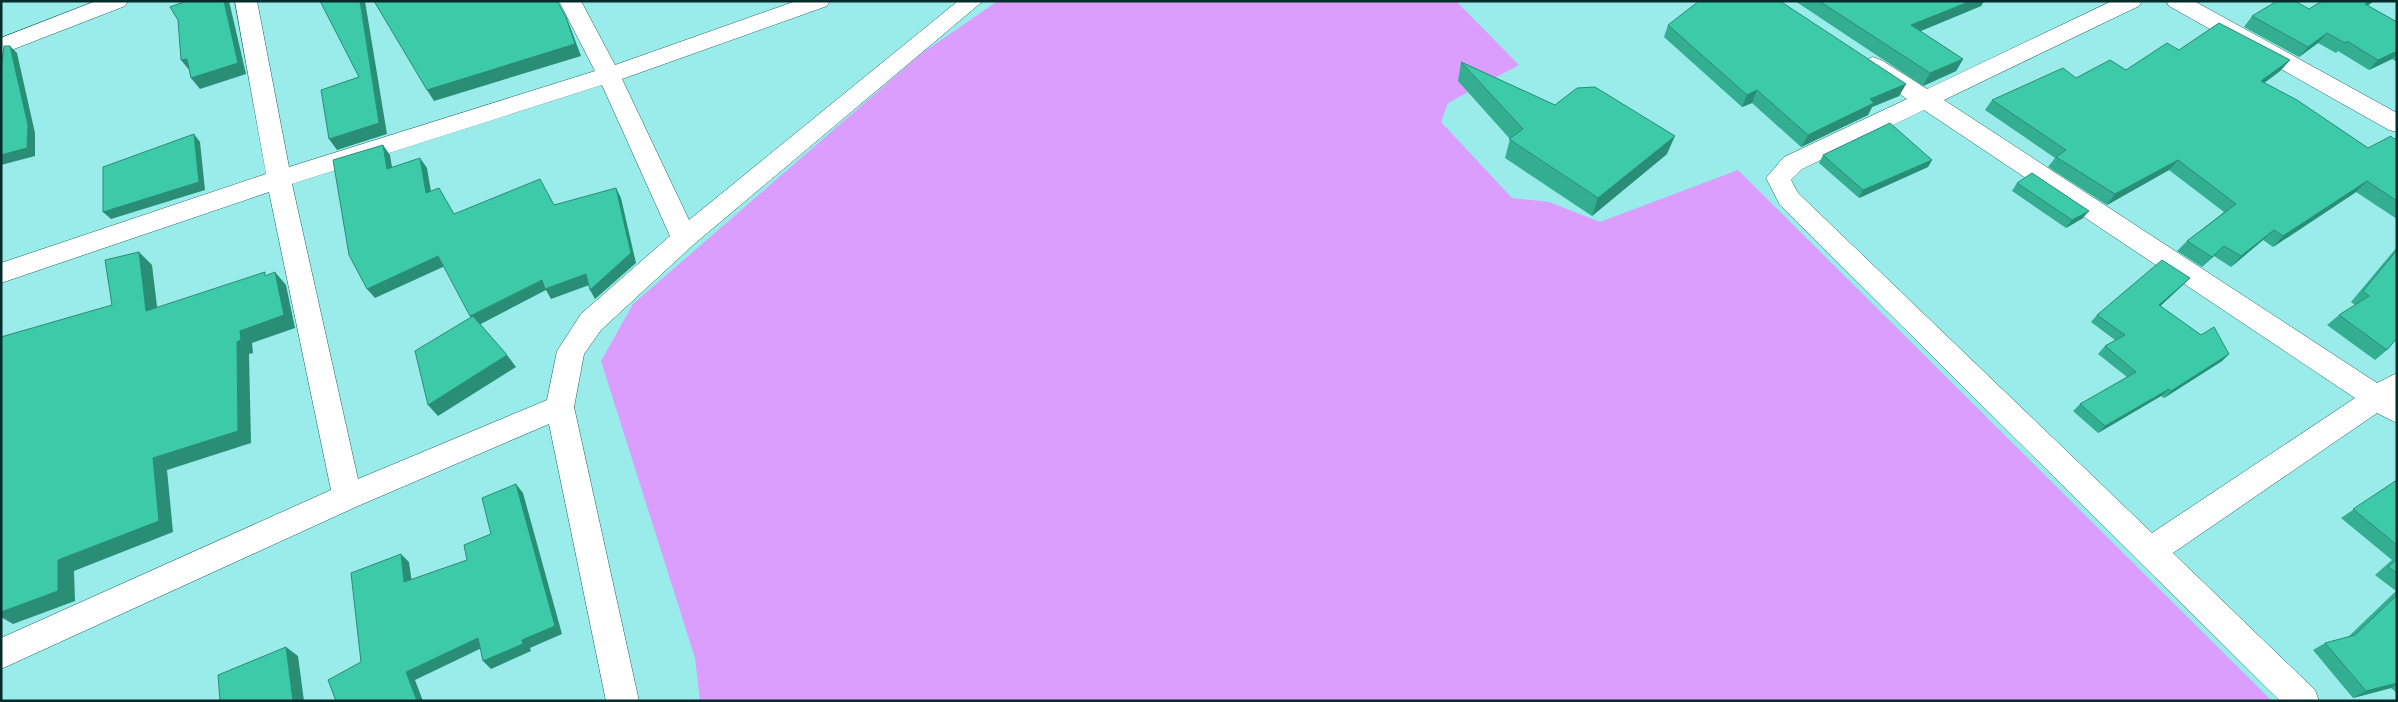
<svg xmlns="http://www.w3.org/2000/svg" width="2398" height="702" font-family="Mulish,sans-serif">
<rect width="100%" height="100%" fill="#99ece9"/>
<polygon fill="#db9efe" points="998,1 1456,1 1519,65 1448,103 1441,122 1512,198 1549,202 1600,222 1738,170 2272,701 700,701 695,658 601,361 633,304 922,53"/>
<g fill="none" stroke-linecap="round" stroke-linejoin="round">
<defs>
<g id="minor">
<polygon points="96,1 128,1 125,6 1,54 1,38"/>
<path d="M235,1h22l32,166 306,-96 -36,-70h22l34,64 181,-64h34l-3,5 -205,73 67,141 269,-219h25l-290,244 -92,85 -17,24 -10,53 65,294h-33l-57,-277 -191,82 -357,163v-31l330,-148 -62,-298 -268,91v-20l265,-89zM602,85l68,151 -89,78 -24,37 -10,49 -189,79 -66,-295z"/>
<path d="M2112,1h30l-3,5 -195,94 433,283 20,-10v50l-20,-10 -204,140 142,137 4,11h-39l-500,-496 -14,-27 18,-21 123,-58 -42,-29 -3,-5 3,-5 8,-3 8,3 46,29zM1924,110l431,288 -203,135 -354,-340 -7,-13 11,-11z"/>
<polygon points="2166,1 2194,1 2397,113 2397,132 2389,130 2169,6"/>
</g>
</defs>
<use href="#minor" stroke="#226362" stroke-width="1"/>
<use href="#minor" fill="#fff" fill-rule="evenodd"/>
</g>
<g fill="#34ae90">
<polygon points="1795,1 1984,1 1981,6 1920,31 1963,59 1956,71 1923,86"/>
<polygon points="2368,6 2397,22 2397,62 2392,59 2369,70 2338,51 2336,53 2318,43 2299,57 2244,27 2252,16 2309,9"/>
<polygon points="1668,25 1906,84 1899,96 1872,107 1868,115 1801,147 1752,103 1742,107 1664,37"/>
<polygon points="2179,50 2290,60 2280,71 2264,83 2368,148 2397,138 2397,219 2356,192 2273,247 2263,240 2231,267 2214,256 2202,267 2177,251 2187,241 2224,212 2169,170 2107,205 2048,167 2055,158 1985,110 1992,100 2076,78 2126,70"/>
<polygon points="1461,62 1555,105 1667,154 1592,216 1505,158 1510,139 1458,81"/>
<polygon points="1823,155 1932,160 1928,167 1859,198 1819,163"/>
<polygon points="2017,183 2083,218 2066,228 2012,191"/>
<polygon points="2397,247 2397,338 2387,350 2375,360 2327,325 2339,315 2355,305 2351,302"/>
<polygon points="2190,278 2160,306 2201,335 2229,354 2222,361 2164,398 2161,396 2098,433 2073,411 2080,404 2127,377 2098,354 2105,346 2115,340 2091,322 2097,315"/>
<polygon points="2397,480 2397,693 2391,688 2353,698 2313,650 2325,643 2348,637 2396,591 2375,575 2392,560 2341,518"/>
</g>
<g fill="#2a8d76">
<polygon points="224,1 229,1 246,74 200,89 191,78"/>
<polygon points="360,1 365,1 387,134 337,150 329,139 379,123"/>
<polygon points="1971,1 1984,1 1981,6 1904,38 1911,25"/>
<polygon points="2370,1 2374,1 2356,15 2365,4"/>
<polygon points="566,17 571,29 581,56 434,101 427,90"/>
<polygon points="2327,33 2318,43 2299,57 2308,47"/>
<polygon points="10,46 17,53 35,133 35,156 1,165 1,155"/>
<polygon points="2397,51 2397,54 2392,59 2369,70 2378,60"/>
<polygon points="187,59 190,71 181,60"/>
<polygon points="1963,59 1956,71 1923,86 1930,73"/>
<polygon points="2290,60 2280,71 2252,92 2261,81"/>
<polygon points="1906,84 1899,96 1872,107 1868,115 1801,147 1808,135 1870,99"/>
<polygon points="1757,90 1752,103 1742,107 1747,95"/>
<polygon points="194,134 200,142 205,190 111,219 103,212"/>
<polygon points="1675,136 1667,154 1592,216 1598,198"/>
<polygon points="383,145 390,155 394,179 387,169"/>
<polygon points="420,158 427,168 433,203 426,193"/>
<polygon points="1932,160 1928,167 1859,198 1863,190"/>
<polygon points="2178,160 2169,170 2107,205 2115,194"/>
<polygon points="2367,181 2356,192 2273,247 2283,236"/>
<polygon points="616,188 621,198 636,263 595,299 590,290"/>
<polygon points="2089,211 2083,218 2066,228 2072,220"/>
<polygon points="2274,230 2263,240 2231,267 2241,256"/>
<polygon points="2224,246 2214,256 2202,267 2212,257"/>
<polygon points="139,252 152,265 159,323 146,311"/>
<polygon points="438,256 445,266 375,298 367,289"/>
<polygon points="275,272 286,285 295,328 252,343 253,353 249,354 251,443 167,470 173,532 74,571 75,601 13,624 1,617 1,612 58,560 153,458 237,342 240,331"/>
<polygon points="586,274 592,284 551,299 546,290 477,326 470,316 542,280"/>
<polygon points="2190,278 2183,285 2153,313 2159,305"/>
<polygon points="2229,354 2222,361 2164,398 2171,391"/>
<polygon points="507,355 516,367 438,416 428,405"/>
<polygon points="2169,389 2161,396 2098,433 2105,426"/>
<polygon points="516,484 523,493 562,634 530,648 531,651 491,669 483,661 522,640"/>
<polygon points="401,554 409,562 413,590 404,582"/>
<polygon points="478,638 486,646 415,680 423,701 417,701 406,672"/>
<polygon points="286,647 298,656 304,701 293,701"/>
<polygon points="2397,683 2397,685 2391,688 2353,698 2366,691"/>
</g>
<g fill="#3ccaa8" stroke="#2a8d76">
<polygon points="186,1 224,1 238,63 191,78 187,59 181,60 178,20 170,7"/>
<polygon points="320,1 360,1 379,123 329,139 321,90 359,77"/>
<polygon points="374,1 557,1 566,17 575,44 427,90"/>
<polygon points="1699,1 1780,1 1906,84 1870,99 1874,103 1808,135 1757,90 1747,95 1668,25"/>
<polygon points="1819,1 1971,1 1911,25 1963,59 1930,73"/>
<polygon points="2277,1 2295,1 2309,9 2322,1 2370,1 2365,4 2397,22 2397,51 2378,60 2347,41 2345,43 2327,33 2308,47 2252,16"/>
<polygon points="2219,23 2290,60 2261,81 2297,100 2368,148 2391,136 2394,139 2397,138 2397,201 2367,181 2283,236 2274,230 2241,256 2224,246 2212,257 2187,241 2236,204 2178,160 2115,194 2056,157 2066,150 1992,100 2063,68 2076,78 2110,60 2126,70 2167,43 2179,50"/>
<polygon points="4,46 10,46 28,125 27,148 1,155 1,70"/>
<polygon points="1461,62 1555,105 1577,88 1595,87 1675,136 1598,198 1509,139 1523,129"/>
<polygon points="1890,123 1932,160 1863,190 1823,155"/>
<polygon points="194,134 199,182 103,212 103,167"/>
<polygon points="383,145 387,169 420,158 426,193 439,188 454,214 540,179 554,205 616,188 631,253 590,290 586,274 545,289 542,280 470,316 438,256 367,289 349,255 333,160"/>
<polygon points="2032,173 2089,211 2072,220 2017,183"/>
<polygon points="2397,250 2397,338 2387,350 2339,315 2369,296 2363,291"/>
<polygon points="139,252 146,311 265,272 265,276 275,272 284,315 240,331 241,340 237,342 238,431 153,458 159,521 58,560 58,591 1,612 1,337 112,305 105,260"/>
<polygon points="2162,260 2190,278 2159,305 2201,335 2214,327 2229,354 2171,391 2169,389 2105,426 2080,404 2136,372 2105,346 2125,335 2097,315"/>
<polygon points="473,316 507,355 428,405 415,351"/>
<polygon points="2397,480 2397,545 2353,509"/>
<polygon points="516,484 555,626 522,640 523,644 483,661 478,638 406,672 417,701 336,701 328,680 361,662 351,573 401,554 404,582 467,560 464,545 491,534 482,498"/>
<polygon points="2397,559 2397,573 2388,567"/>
<polygon points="2397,595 2397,683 2366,691 2325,643 2355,635"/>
<polygon points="286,647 293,701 220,701 218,675"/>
</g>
<rect width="2398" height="702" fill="none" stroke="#052b2a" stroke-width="5"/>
</svg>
